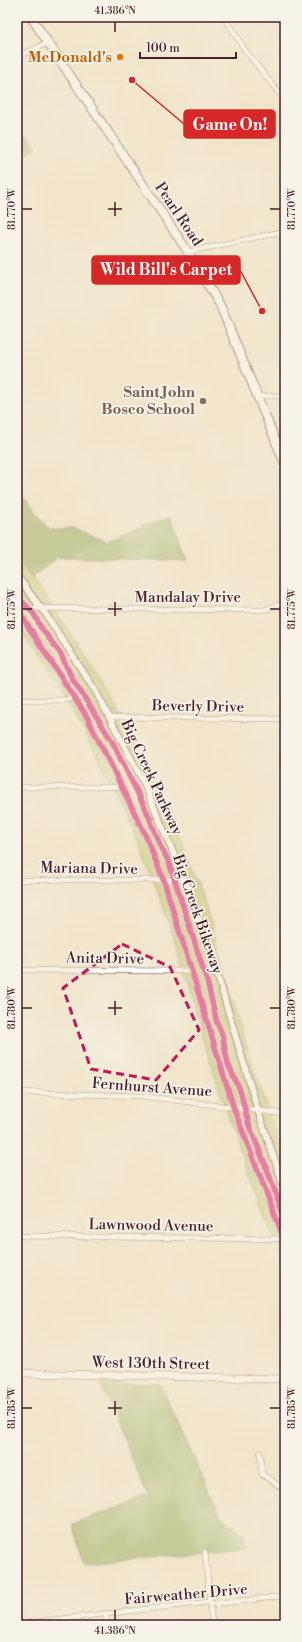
<svg xmlns="http://www.w3.org/2000/svg" width="302" height="1642" font-family="'Libre Bodoni',serif">
<rect width="100%" height="100%" fill="#f7f3e8"/>
<filter id="ink" filterUnits="userSpaceOnUse"><feTurbulence type="fractalNoise" baseFrequency=".025" numOctaves="2"/><feDisplacementMap in="SourceGraphic" scale="8" xChannelSelector="R" yChannelSelector="G"/><feConvolveMatrix kernelMatrix="1 2 1 2 8 2 1 2 1" color-interpolation-filters="sRGB"/></filter>
<filter id="wash" filterUnits="userSpaceOnUse"><feTurbulence type="fractalNoise" baseFrequency=".012" numOctaves="4" result="noise"/><feDisplacementMap in="SourceGraphic" scale="16" xChannelSelector="R" yChannelSelector="G"/><feGaussianBlur stdDeviation="0.9" result="paint"/><feColorMatrix in="noise" values="0 0 0 0 0 0 0 0 0 0 0 0 0 0 0 0 0 1.4 0 .05"/><feComposite in="paint" operator="in"/></filter>
<g filter="url(#wash)">
<rect width="100%" height="100%" fill="#f0e5cb"/>
<polygon fill="#b8c566" stroke="#817248" points="17,557 64,623 101,681 137,746 182,842 206,907 248,1051 285,1160 285,1263 239,1149 204,1043 177,946 140,844 97,754 75,715 17,625"/>
<g fill="#92aa5b" stroke="#6e6443">
<polygon points="26,135 37,147 17,159 17,142"/>
<polygon points="17,490 43,522 50,528 73,528 108,542 171,514 188,561 57,557 32,578 17,557"/>
<polygon points="100,1383 160,1384 221,1517 244,1534 246,1548 84,1563 72,1524 148,1497"/>
</g>
</g>
<g filter="url(#ink)">
<g fill="none" stroke-linecap="round" stroke-linejoin="round">
<defs>
<g id="minor">
<polyline points="224,17 245,50 285,101"/>
<polyline points="17,57 47,43"/>
<polyline points="188,252 285,231"/>
<polyline points="258,396 285,396"/>
<polyline points="17,608 264,610 285,602"/>
<polyline points="17,700 65,700 75,698"/>
<polyline points="110,717 285,719"/>
<polyline points="17,787 121,787"/>
<polyline points="17,880 185,880"/>
<polyline points="17,970 193,971"/>
<polyline points="17,1092 142,1096 285,1114"/>
<polyline points="17,1236 285,1239"/>
<polyline points="260,1453 262,1474 285,1490"/>
<polyline points="205,1552 212,1625"/>
<polyline points="106,1613 107,1625"/>
<polyline points="17,1624 208,1602 213,1604 285,1596"/>
</g>
<g id="tertiary">
<polyline points="17,576 47,616 96,692 144,783 187,886 215,967 258,1111 285,1190"/>
<polyline points="17,609 87,717 144,832 164,881 234,1109 285,1241"/>
</g>
<polyline id="secondary" points="17,1373 285,1379"/>
<polyline id="primary" points="31,17 188,252 220,305 285,464"/>
</defs>
<use href="#minor" stroke="#633d43" stroke-width="6"/>
<use href="#tertiary" stroke="#633d43" stroke-width="8"/>
<use href="#secondary" stroke="#633d43" stroke-width="8"/>
<use href="#primary" stroke="#633d43" stroke-width="10"/>
<use href="#minor" stroke="#fff" stroke-width="5"/>
<use href="#tertiary" stroke="#fff" stroke-width="6"/>
<use href="#secondary" stroke="#fff" stroke-width="7"/>
<use href="#primary" stroke="#fff" stroke-width="8"/>
<defs>
<g id="cycleway">
<polyline points="17,596 34,614 40,626 60,653 72,678 112,741 148,814 160,846 169,862 207,981 217,1023 222,1034 228,1064 240,1090 249,1125 267,1169 285,1219"/>
<polyline points="17,609 87,717 144,832 164,881 234,1109 285,1241"/>
</g>
</defs>
<use href="#cycleway" stroke="#f7f3e8" stroke-width="8"/>
<use href="#cycleway" stroke="#d6006c" stroke-width="6"/>
</g>
</g>
<path d="M0 0H302V1642H0ZM122,944l48,23 29,63 -43,50 -65,-11 -28,-81z" fill="#f0e5cb" fill-opacity=".55" fill-rule="evenodd"/>
<path fill="none" stroke="#c2185b" stroke-width="3" stroke-dasharray="8 5" stroke-linejoin="round" d="M122,944l48,23 29,63 -43,50 -65,-11 -28,-81z"/>
<path fill="none" stroke="#4a1f2b" stroke-width="1.5" d="M115,22v10M115,202v14M22,209h10M108,209h14M270,209h10M115,602v14M22,609h10M108,609h14M270,609h10M115,1001v14M22,1008h10M108,1008h14M270,1008h10M115,1401v14M22,1408h10M108,1408h14M270,1408h10M115,1610v10"/>
<circle fill="#e8710a" stroke="#f7f3e8" stroke-width="1.5" cx="120" cy="57" r="4"/>
<circle fill="#8d6e63" stroke="#f7f3e8" stroke-width="1.5" cx="203" cy="401" r="4"/>
<g text-anchor="middle" stroke-width="3.5" stroke-linejoin="round" paint-order="stroke">
<g font-size="15" font-weight="bold" fill="#c56008" stroke="#f7f3e8" text-anchor="end">
<text x="112" y="62">McDonald's</text>
</g>
<g font-size="15" fill="#4a1f2b" stroke="#f7f3e8">
<text transform="translate(179 214) rotate(56)" y="5">Pearl Road</text>
<text x="188" y="602">Mandalay Drive</text>
<text transform="translate(198 706) rotate(1)" y="5">Beverly Drive</text>
<text transform="translate(152 777) rotate(65)" y="5">Big Creek Parkway</text>
<text transform="translate(89 868) rotate(1)" y="5">Mariana Drive</text>
<text transform="translate(198 914) rotate(71)" y="5">Big Creek Bikeway</text>
<text transform="translate(105 958) rotate(1)" y="5">Anita Drive</text>
<text transform="translate(152 1087) rotate(4)" y="5">Fernhurst Avenue</text>
<text transform="translate(151 1225) rotate(1)" y="5">Lawnwood Avenue</text>
<text transform="translate(151 1363) rotate(1)" y="5">West 130th Street</text>
<text transform="translate(186 1594) rotate(-5)" y="5">Fairweather Drive</text>
</g>
<g font-size="15" font-weight="bold" fill="#785e54" stroke="#f7f3e8" text-anchor="end">
<text x="195" y="397">Saint John<tspan x="195" dy="17">Bosco School</tspan></text>
</g>
</g>
<path fill="none" stroke="#d62828" stroke-width="1.5" d="M132 80L184 124M262 311L240 270"/>
<g fill="#d62828" stroke="#f7f3e8" stroke-width="1.5">
<circle cx="132" cy="80" r="4"/>
<circle cx="262" cy="311" r="4"/>
</g>
<g fill="#d62828" stroke="#d62828" stroke-width="1.5">
<rect x="184" y="110" width="91" height="28" rx="4"/>
<rect x="92" y="256" width="148" height="28" rx="4"/>
</g>
<g font-size="16" text-anchor="middle" font-weight="bold" fill="#fff">
<text x="230" y="130">Game On!</text>
<text x="166" y="275">Wild Bill's Carpet</text>
</g>
<rect width="302" height="1642" fill="none" stroke="#f7f3e8" stroke-width="44"/>
<path d="M140 52v6h96v-6" fill="none" stroke="#4a1f2b" stroke-width="2"/>
<text x="146" y="52" font-size="12" fill="#4a1f2b" stroke="#f7f3e8" stroke-width="3" paint-order="stroke">100 m</text>
<rect x="22" y="22" width="258" height="1598" fill="none" stroke="#4a1f2b" stroke-width="1.5"/>
<g font-size="10" text-anchor="middle" fill="#4a1f2b">
<text x="115" y="14">41.386°N</text>
<text transform="translate(291 209) rotate(-90)" y="4">81.770°W</text>
<text transform="translate(11 209) rotate(-90)" y="4">81.770°W</text>
<text transform="translate(291 609) rotate(-90)" y="4">81.775°W</text>
<text transform="translate(11 609) rotate(-90)" y="4">81.775°W</text>
<text transform="translate(291 1008) rotate(-90)" y="4">81.780°W</text>
<text transform="translate(11 1008) rotate(-90)" y="4">81.780°W</text>
<text transform="translate(11 1408) rotate(-90)" y="4">81.785°W</text>
<text transform="translate(291 1408) rotate(-90)" y="4">81.785°W</text>
<text x="115" y="1634">41.386°N</text>
</g>
</svg>
